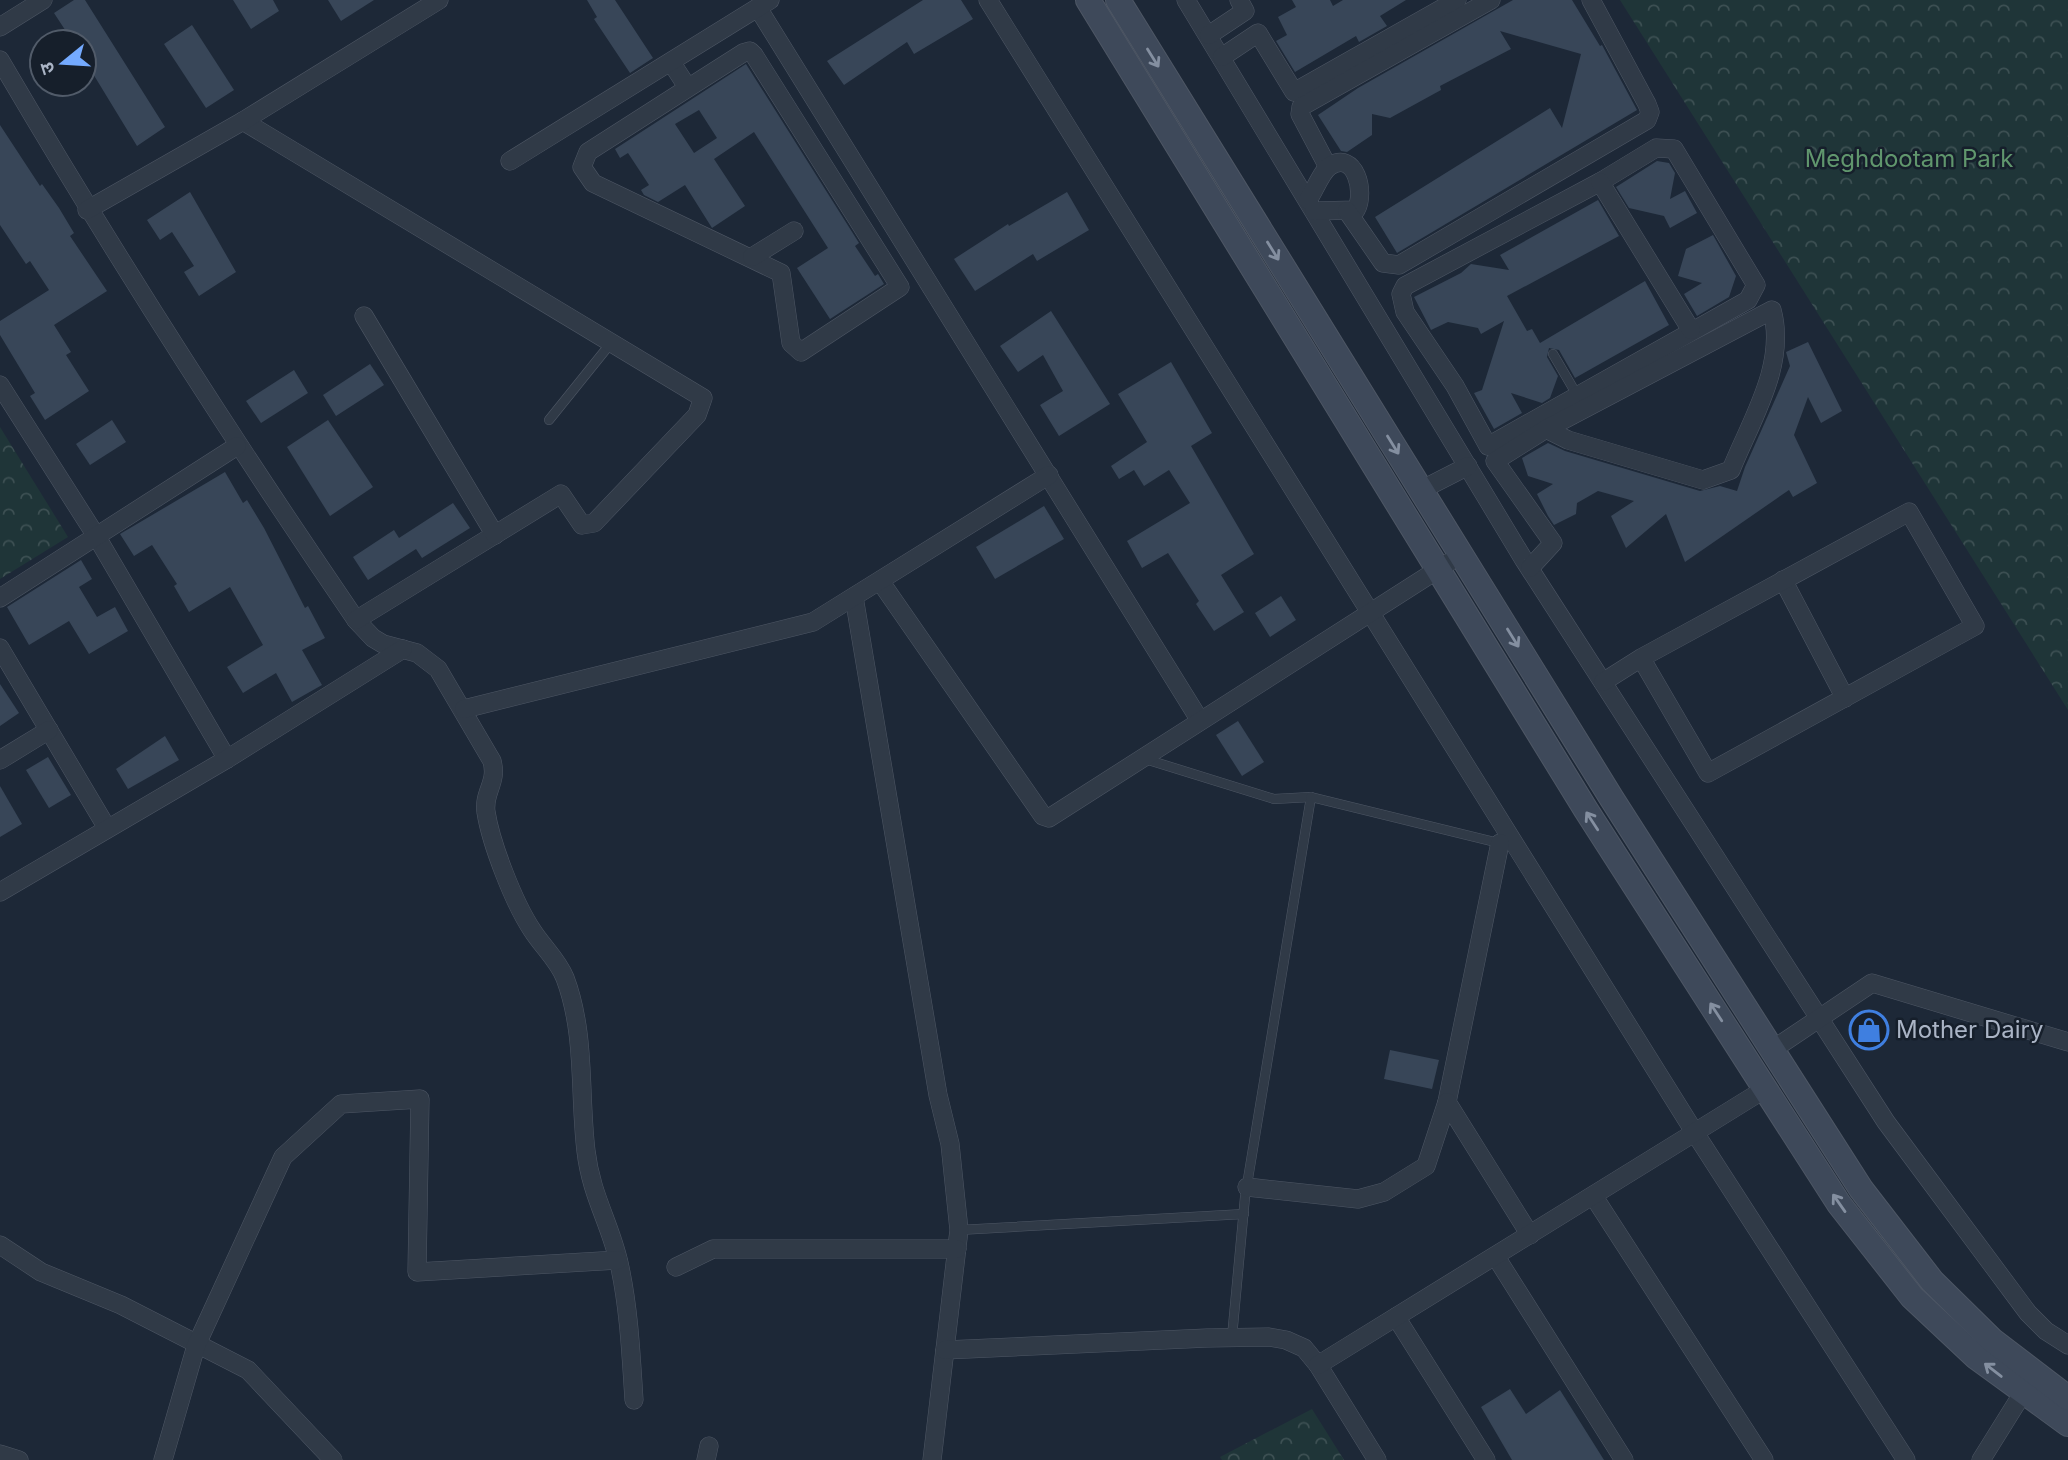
<svg xmlns="http://www.w3.org/2000/svg" width="2068" height="1460" font-family="Inter,'Noto Sans Devanagari',sans-serif">
<defs>
<pattern id="forest-crowns" width="20" height="18" patternUnits="userSpaceOnUse" patternTransform="scale(1.75)"><rect width="20" height="18" fill="#1f3538"/><path d="M2 6a3 3 0 1 1 6 0M12 15a3 3 0 1 1 6 0" fill="none" stroke="#3d5053"/></pattern>
</defs>
<rect width="100%" height="100%" fill="#1d2837"/>
<g fill="url(#forest-crowns)">
<polygon points="1620,0 2068,0 2068,710"/>
<polygon points="0,427 68,537 0,579"/>
<polygon points="1312,1409 1344,1460 1222,1460 1220,1457"/>
</g>
<g fill="#384658" fill-rule="evenodd">
<polygon points="74,0 85,0 165,127 137,146 84,59 84,42 73,42 54,13"/>
<polygon points="233,0 273,0 279,11 251,29"/>
<polygon points="328,0 374,0 341,21"/>
<polygon points="587,0 615,0 653,58 630,73 594,19 597,17"/>
<polygon points="923,0 961,0 973,19 914,54 907,42 844,85 827,61"/>
<polygon points="1292,0 1330,0 1333,6 1343,0 1406,0 1380,16 1387,26 1359,42 1356,36 1295,72 1276,41 1287,35 1278,17 1296,7"/>
<polygon points="1513,0 1572,0 1600,46 1602,45 1637,110 1397,253 1375,217 1550,108 1562,128 1581,54 1500,31 1511,49 1440,86 1441,90 1390,118 1372,114 1372,135 1347,152 1341,151 1318,115 1358,88"/>
<polygon points="192,25 234,90 206,108 164,44"/>
<path d="M746,64l113,179 -4,3 20,30 3,-2 6,10 -54,35 -33,-51 31,-20 -74,-116 -40,27 31,47 -33,22 -27,-43 -27,17 -14,-7 -3,-5 8,-5 -21,-32 -8,5 -5,-9zM699,110l18,28 -23,15 -19,-29z"/>
<polygon points="0,125 40,186 42,184 59,208 74,233 70,236 107,291 54,325 71,352 66,355 89,391 45,420 30,396 35,393 0,335 0,321 49,290 30,261 26,264 0,225"/>
<polygon points="1657,161 1669,163 1675,173 1670,199 1685,191 1697,213 1670,228 1664,216 1629,208 1616,187"/>
<polygon points="190,192 236,272 199,296 184,272 194,266 172,232 160,240 147,220"/>
<polygon points="1067,192 1089,230 1037,261 1033,254 975,291 954,259 1008,224 1009,226"/>
<polygon points="1598,200 1619,236 1507,296 1527,331 1532,329 1540,343 1645,281 1669,325 1575,378 1559,350 1549,348 1547,357 1558,376 1550,398 1542,403 1511,393 1522,413 1494,429 1474,393 1482,390 1504,321 1481,334 1478,328 1448,322 1431,330 1414,297 1461,273 1471,264 1509,270 1500,255"/>
<polygon points="1713,235 1736,276 1729,297 1697,316 1684,294 1702,283 1678,276 1686,249"/>
<polygon points="1051,311 1110,404 1059,436 1040,405 1063,391 1043,355 1018,372 1000,346"/>
<polygon points="1808,342 1842,411 1821,423 1808,397 1794,435 1817,483 1793,497 1789,490 1685,562 1666,514 1626,548 1611,516 1634,501 1598,491 1577,503 1576,514 1554,525 1548,516 1537,494 1553,484 1528,476 1522,458 1548,443 1565,451 1700,491 1720,486 1737,491 1745,467 1790,366 1786,352"/>
<polygon points="1171,362 1212,433 1191,446 1254,554 1221,575 1244,612 1214,631 1196,604 1199,601 1168,553 1142,568 1127,541 1190,503 1169,470 1144,486 1134,470 1119,479 1111,466 1147,442 1118,394"/>
<polygon points="370,364 384,385 336,416 323,395"/>
<polygon points="294,370 308,393 261,423 246,401"/>
<polygon points="112,420 126,442 90,465 76,444"/>
<polygon points="328,420 373,487 330,516 287,447"/>
<polygon points="225,472 243,503 247,500 264,528 305,608 308,606 325,638 302,650 322,685 292,702 276,673 243,693 227,667 263,645 230,587 189,612 174,586 177,584 152,545 134,556 120,534"/>
<polygon points="453,503 470,528 422,558 416,549 368,580 353,557 394,530 399,538"/>
<polygon points="1044,506 1064,539 995,579 976,547"/>
<polygon points="81,560 92,579 79,587 97,617 115,607 128,631 89,654 69,621 29,645 7,607"/>
<polygon points="1281,596 1296,620 1270,637 1255,613"/>
<polygon points="0,684 19,713 0,726"/>
<polygon points="1238,721 1264,762 1242,776 1216,735"/>
<polygon points="165,736 179,760 128,789 116,769"/>
<polygon points="48,757 71,795 49,808 26,770"/>
<polygon points="0,786 22,824 0,837"/>
<polygon points="1390,1050 1439,1060 1432,1089 1384,1079"/>
<polygon points="1510,1389 1526,1414 1560,1390 1604,1460 1512,1460 1481,1407"/>
</g>
<g fill="none" stroke-linecap="round" stroke-linejoin="round">
<defs>
<g id="lane">
<polyline points="1553,354 1577,395"/>
<polyline points="549,420 611,343"/>
<polyline points="1145,759 1274,799 1311,797"/>
<polyline points="959,1230 1244,1214"/>
<polyline points="1232,1337 1245,1197 1311,797 1503,844"/>
</g>
<g id="street">
<polyline points="988,0 1695,1133 1906,1460"/>
<polyline points="1186,0 1524,560 1886,1122 2028,1313 2046,1331 2068,1345"/>
<polyline points="758,8 1199,719"/>
<polyline points="0,27 43,0"/>
<polyline points="1209,35 1245,11 1239,0"/>
<polyline points="1222,57 1258,33 1294,92 1457,0"/>
<path d="M0,60c112,191 231,377 356,560l17,18 10,6 34,9 21,16 54,92c6,22 -9,31 -6,51 5,32 28,91 46,118 10,16 26,30 33,48 21,56 14,115 21,173 5,44 24,72 33,112 10,45 12,91 15,137"/>
<polyline points="671,62 688,88 743,53 750,51 754,55 900,287 801,352 791,343 781,273 593,183 582,167 588,152 688,88"/>
<polyline points="243,121 703,398 697,415 594,523 582,525 561,494 356,620"/>
<polygon points="1656,148 1674,149 1756,285 1748,300 1488,446 1455,386 1405,312 1401,294 1405,286 1600,182"/>
<polyline points="510,161 770,0"/>
<polyline points="1328,167 1300,114 1301,107 1491,0"/>
<polyline points="1600,182 1691,330"/>
<path d="M1308,200c7,-10 13,-28 22,-34 25,-16 36,26 26,44l-42,1"/>
<polyline points="87,210 243,121 439,0"/>
<polyline points="1347,211 1383,263 1399,265 1647,120 1650,112 1647,104 1591,0"/>
<polyline points="752,257 794,231"/>
<polyline points="364,316 495,535"/>
<polyline points="0,385 98,539 227,759"/>
<polyline points="1421,490 1468,466"/>
<path d="M1530,568l23,-25 -58,-82 51,-32 226,-119c15,55 -21,110 -41,160l-28,10 -135,-40 -22,-11"/>
<polyline points="1783,580 1845,698"/>
<polyline points="880,581 1043,816 1049,818 1448,563"/>
<polyline points="854,597 938,1095 950,1144 959,1230 932,1460"/>
<polyline points="0,598 237,446"/>
<polyline points="0,648 107,828"/>
<polyline points="1603,682 1641,658 1909,512 1975,626 1708,773 1641,658"/>
<polyline points="464,709 813,622 1049,475"/>
<polyline points="0,760 49,730"/>
<polyline points="0,892 227,759 403,649"/>
<polyline points="1772,1050 1872,983 2068,1042"/>
<polyline points="1447,1102 1500,843"/>
<polyline points="1247,1187 1358,1199 1384,1192 1426,1166 1447,1102 1530,1235"/>
<polyline points="1594,1197 1764,1460"/>
<polyline points="0,1245 41,1272 121,1305 248,1370 333,1460"/>
<polyline points="1496,1257 1624,1460"/>
<polyline points="676,1267 713,1249 957,1249"/>
<polyline points="1396,1317 1486,1460"/>
<polyline points="945,1350 1207,1338 1269,1337 1286,1340 1304,1348 1318,1365 1377,1460"/>
<polyline points="1318,1365 1765,1089"/>
<polyline points="0,1454 19,1460"/>
<polyline points="163,1460 196,1346 283,1157 341,1104 420,1099 417,1272 618,1260"/>
<polyline points="706,1460 709,1446"/>
<polyline points="1981,1460 2029,1383"/>
</g>
<g id="secondary">
<polyline points="1088,0 1586,810 1839,1204 1912,1297 1976,1357 2068,1424"/>
<polyline points="1118,0 1612,799 1861,1189 1932,1281 1992,1340 2068,1398"/>
</g>
</defs>
<use href="#lane" stroke="#4e5765" stroke-width="10"/>
<use href="#street" stroke="#4e5765" stroke-width="19"/>
<use href="#secondary" stroke="#4e5765" stroke-width="26"/>
<use href="#lane" stroke="#303a47" stroke-width="9"/>
<use href="#street" stroke="#303a47" stroke-width="18"/>
<use href="#secondary" stroke="#3e495a" stroke-width="24"/>
</g>
<defs><path id="oneway-shaft" d="M-6 0H5M1.5-3L5.5 0L1.5 3" fill="none" stroke-width="1.6" stroke-linecap="round" stroke-linejoin="round" transform="scale(1.75)"/></defs>
<g stroke="#848fa0">
<use href="#oneway-shaft" transform="translate(1153 58) rotate(58)"/>
<use href="#oneway-shaft" transform="translate(1273 251) rotate(58)"/>
<use href="#oneway-shaft" transform="translate(1393 445) rotate(58)"/>
<use href="#oneway-shaft" transform="translate(1513 638) rotate(58)"/>
<use href="#oneway-shaft" transform="translate(1592 821) rotate(-123)"/>
<use href="#oneway-shaft" transform="translate(1716 1012) rotate(-123)"/>
<use href="#oneway-shaft" transform="translate(1839 1203) rotate(-125)"/>
<use href="#oneway-shaft" transform="translate(1993 1370) rotate(-142)"/>
</g>
<defs>
<symbol id="shop-ring" viewBox="-11 -11 22 22"><circle r="9.5" fill="#161f2b" stroke="#3f7fe0" stroke-width="1.5"/><path d="M-5-2.5h2.3a2.7 3.5 0 0 1 5.4 0H5L5.5 6h-11ZM-1.5-2.5h3a1.5 2.3 0 0 0-3 0Z" fill="#3f7fe0"/></symbol>
</defs>
<g fill-rule="evenodd">
<use href="#shop-ring" x="1847" y="1008" width="44" height="44"/>
</g>
<g text-anchor="middle" stroke-width="5" stroke-linejoin="round" paint-order="stroke">
<g font-size="24" fill="#60966d" stroke="#161f2b">
<text x="1909" y="167">Meghdootam Park</text>
</g>
<g font-size="24" fill="#aab4c5" stroke="#161f2b" text-anchor="start">
<text x="1896" y="1038">Mother Dairy</text>
</g>
</g>
<g transform="translate(63 63) rotate(252)"><circle r="33" fill="#161f2b" stroke="#515b69" stroke-width="2"/>
<path d="M0-5L12 26L0 18L-12 26Z" fill="#74aaff"/>
<text y="-10" font-size="19" font-weight="bold" text-anchor="middle" fill="#aab4c5">उ</text>
</g>
</svg>
